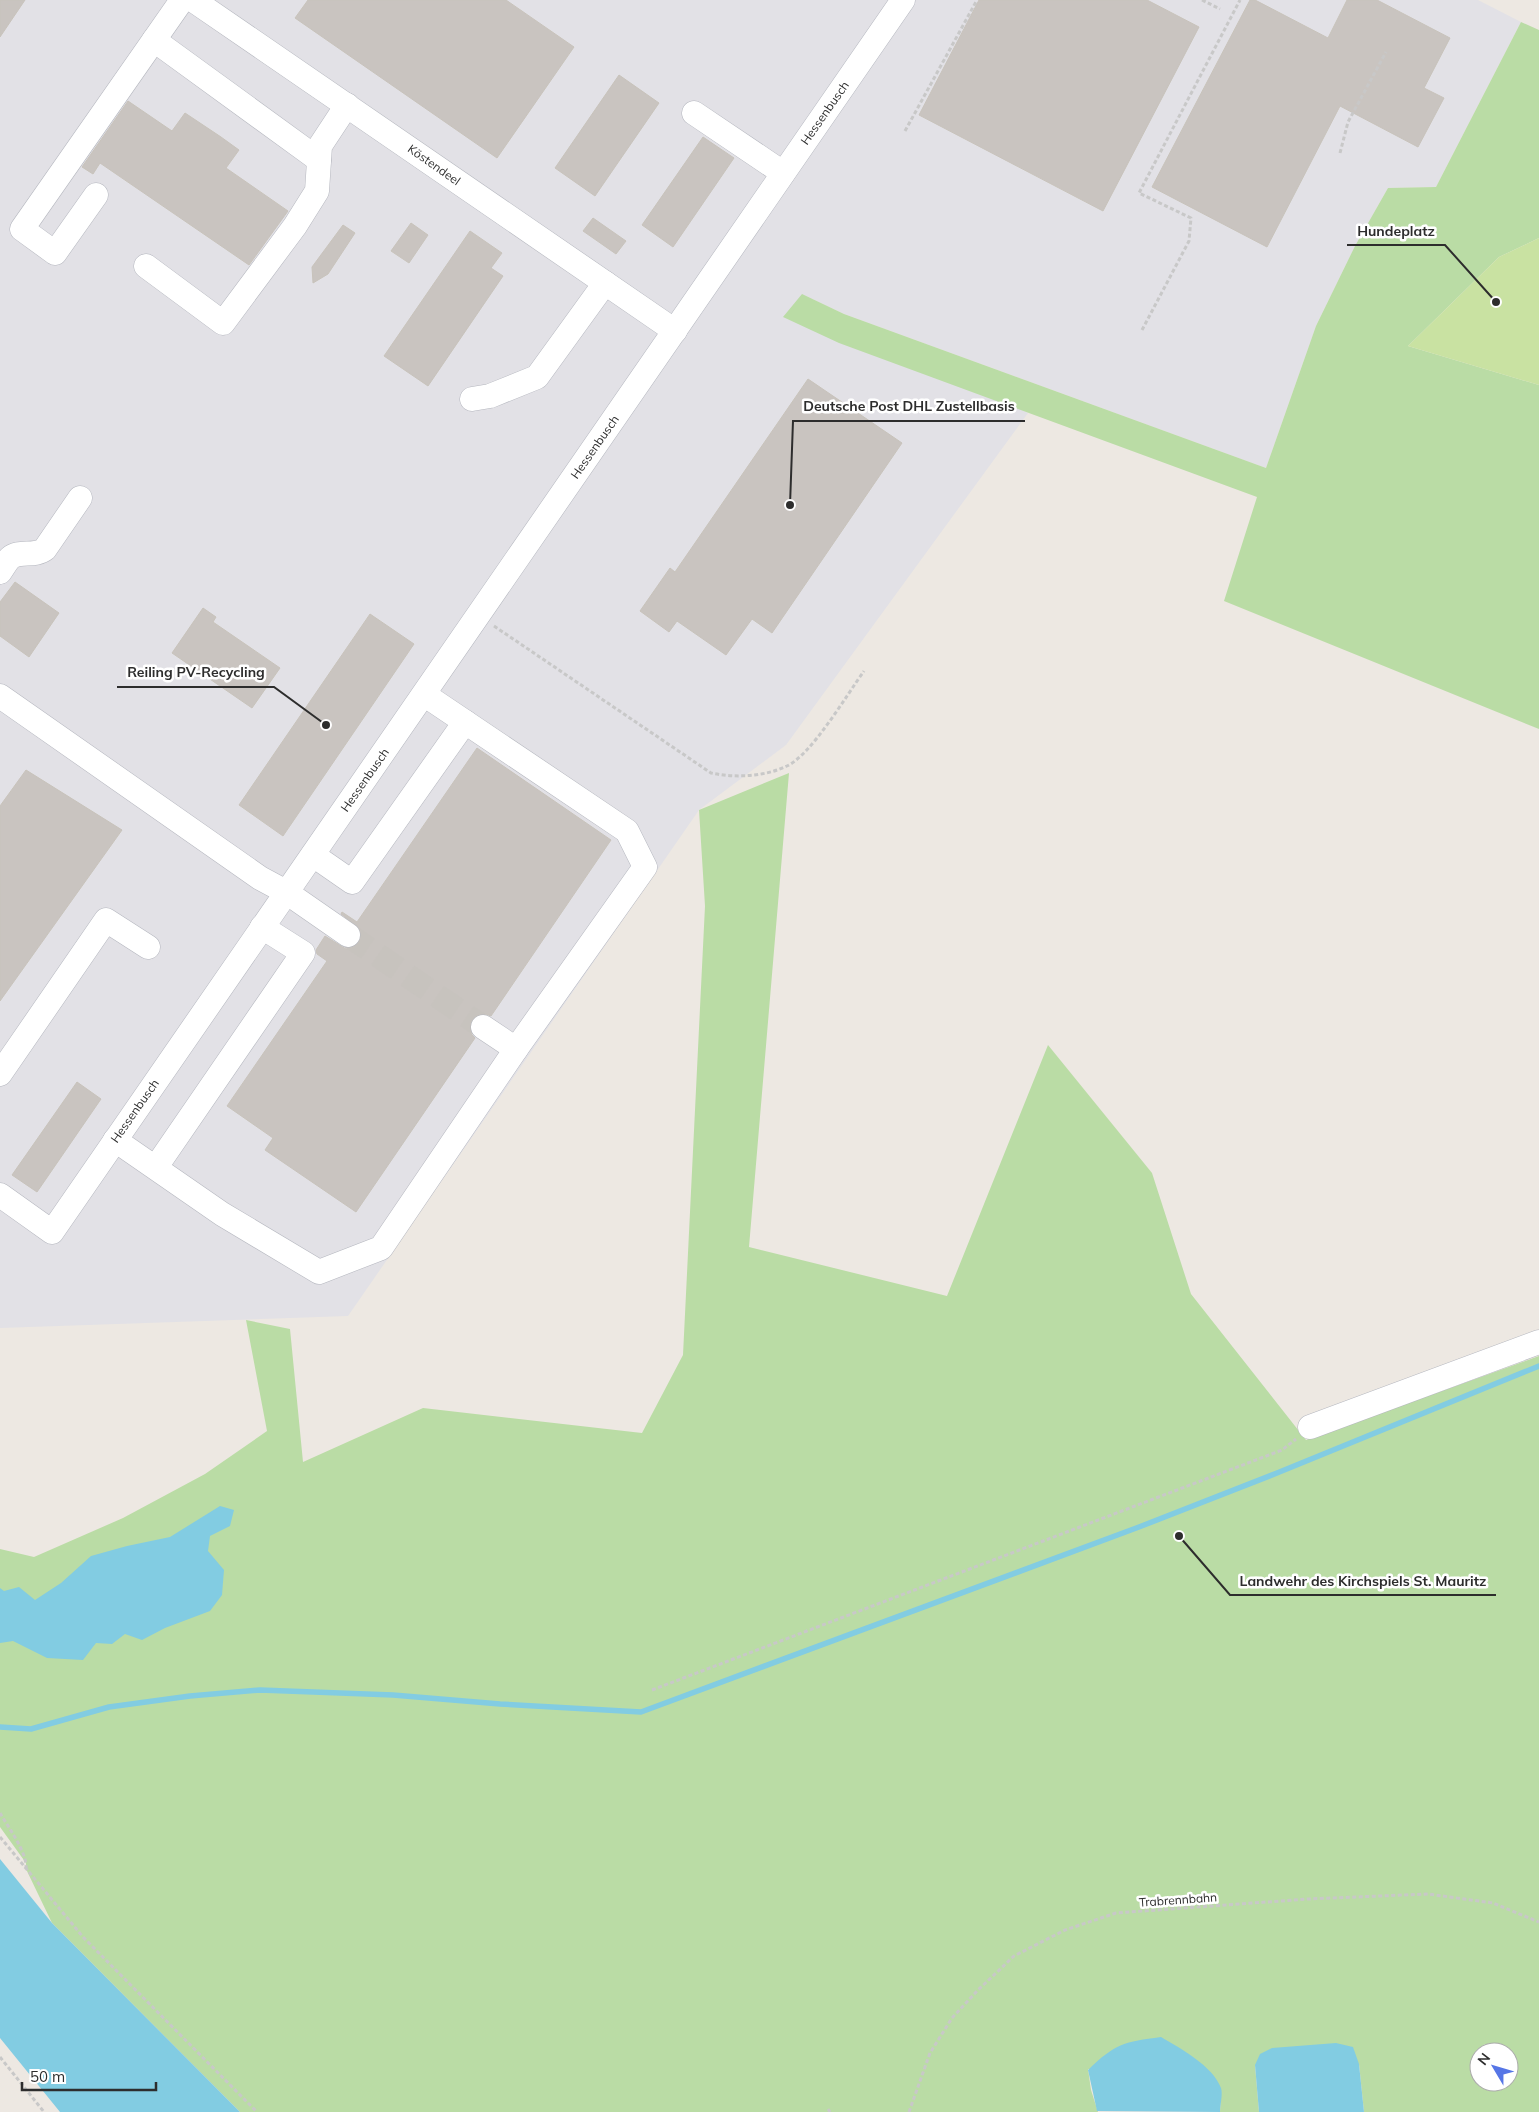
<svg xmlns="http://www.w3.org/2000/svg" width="1539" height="2112" font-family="Mulish,sans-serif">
<rect width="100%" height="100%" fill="#ede8e2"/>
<polygon fill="#e2e1e6" points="0,0 1478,0 1521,22 1436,187 1388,188 1355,246 1316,326 1266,468 844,314 802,294 1028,413 786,745 699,810 348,1316 0,1328"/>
<g fill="#badca5" fill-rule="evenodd">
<polygon points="1521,22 1539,30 1539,238 1499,257 1408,346 1539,385 1539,729 1224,601 1257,497 839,343 783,317 802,294 844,314 1266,468 1316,326 1355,246 1388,188 1436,187"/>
<path d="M789,773l-40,474 198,49 101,-251 104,128 39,121 115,146 233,-84v756h-175l-5,-48 -104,1 4,47h-39l1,-23 -133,-20 3,21 7,22h-858l-188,-189 -26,-54v-6l-26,-36v-278l34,8 89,-39 82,-44 62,-43 -21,-111 44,9 13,133 120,-54 219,25 41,-78 22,-449 -6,-96zM1479,2052h30v30h-30z"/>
</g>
<polygon fill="#c9e2a2" points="1539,238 1539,385 1408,346 1499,257"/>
<g fill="#82cce2">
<polygon points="220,1506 234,1510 230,1526 210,1536 208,1551 224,1570 222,1595 210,1611 165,1628 142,1640 125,1634 112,1644 96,1643 83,1660 47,1658 13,1641 0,1643 0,1588 4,1591 19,1587 35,1600 61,1583 91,1556 127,1546 170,1537"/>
<polygon points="0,1859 52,1923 240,2112 60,2112 0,2038"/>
<path d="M1161,2037c19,11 52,29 60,51 2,6 -1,17 -1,24l-123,-1 -9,-41c28,-27 36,-28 73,-33z"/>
<polygon points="1336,2043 1353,2047 1359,2064 1364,2112 1259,2112 1255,2065 1260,2054 1272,2048"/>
</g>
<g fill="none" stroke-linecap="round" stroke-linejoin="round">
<polyline stroke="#82cce2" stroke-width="5.5" points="0,1727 31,1729 109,1707 190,1696 260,1690 393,1695 500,1704 641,1712 1139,1527 1277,1473 1539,1366"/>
</g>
<g fill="#c9c4c0" stroke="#c8c3bb">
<polygon points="0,0 25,0 0,37"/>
<polygon points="308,0 506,0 574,47 497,158 295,18"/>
<polygon points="979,0 1147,0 1199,27 1103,211 919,115"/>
<polygon points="1250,0 1255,0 1328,38 1347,0 1377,0 1450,38 1424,88 1444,98 1418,147 1340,106 1267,247 1152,187"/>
<polygon points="619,75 659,103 595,196 555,168"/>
<polygon points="128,101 172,131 185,113 221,137 239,150 226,168 288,211 249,265 100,163 93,174 82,167"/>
<polygon points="703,137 734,158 673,247 642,225"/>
<polygon points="593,218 626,241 616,254 583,231"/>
<polygon points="411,223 428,235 409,263 391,251"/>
<polygon points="343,225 355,233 328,274 313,283 312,267"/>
<polygon points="470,231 502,253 491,268 503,276 428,386 384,356"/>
<polygon points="808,379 902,443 772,633 752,619 726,655 677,621 669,632 640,611 670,568 675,572"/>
<polygon points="15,582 59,613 29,657 0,636 0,602"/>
<polygon points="203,608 216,617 213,622 280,668 252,708 172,653"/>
<polygon points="370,614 414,644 283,836 239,805"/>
<polygon points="477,748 611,840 491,1016 483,1013 477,1015 472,1019 469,1027 471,1034 475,1038 356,1212 265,1150 273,1138 227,1106 327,961 317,954 316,950 325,936 346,949 353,948 359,943 362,937 360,929 341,914 342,912 357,922"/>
<polygon points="26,770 122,830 0,1001 0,806"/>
<polygon points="77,1082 101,1099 37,1192 12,1175"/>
</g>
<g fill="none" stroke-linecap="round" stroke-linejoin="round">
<polyline stroke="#c7c3be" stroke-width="24" stroke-dasharray="24 12" stroke-linecap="butt" points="348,935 483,1027"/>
<defs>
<g id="minor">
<polyline points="193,0 675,331"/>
<polyline points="154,40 319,160"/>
<polyline points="694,113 783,173"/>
<polyline points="96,195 55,253 22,229 182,0"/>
<polyline points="146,266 223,323 295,226 317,191 320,146 347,105"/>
<polyline points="472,399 490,396 537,377 605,283"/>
<path d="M0,572c3,-4 6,-10 10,-14 9,-8 25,-1 35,-9l35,-51"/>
<polyline points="0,696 260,878 286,892 348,935"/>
<polyline points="313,855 352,882 465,722"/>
<polyline points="483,1027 516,1049"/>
<polyline points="0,1074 106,920 148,947"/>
<polyline points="115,1140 222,1214 319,1272 381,1248 516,1049 645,867 627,831 425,695"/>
<polyline points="156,1167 303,953 262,927"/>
<polyline points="0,1195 52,1232 903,0"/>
<polyline points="1310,1427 1539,1342"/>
</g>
</defs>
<use href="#minor" stroke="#b5b7bf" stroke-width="25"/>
<g stroke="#c8c8c8" stroke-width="3" stroke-dasharray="4 2.5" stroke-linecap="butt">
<polyline points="1202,0 1220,9"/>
<polyline points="905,131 977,0"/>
<polyline points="1340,153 1348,122 1386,52"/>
<polyline points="1142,330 1189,241 1191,218 1139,193 1240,0"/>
<path d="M494,626l217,147c24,5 53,4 76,-7 25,-12 59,-70 77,-95"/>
<polyline points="652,1690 1282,1450 1296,1439"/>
<path d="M0,1813c8,14 27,39 26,55"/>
<polyline points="0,1837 83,1937 257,2112"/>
<polyline points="0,2057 44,2112"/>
<polyline points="828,2109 830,2112"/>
<polyline points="909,2112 930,2053 952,2018 977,1991 1014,1956 1065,1930 1116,1913 1308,1899 1428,1894 1493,1903 1539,1922"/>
</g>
<use href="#minor" stroke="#fff" stroke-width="24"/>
</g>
<g text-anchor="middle" stroke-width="5" stroke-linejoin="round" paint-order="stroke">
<g font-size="12" fill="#2d2d2d" stroke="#fff">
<text transform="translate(825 113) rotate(-55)" y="4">Hessenbusch</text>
<text transform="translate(434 165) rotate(35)" y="4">Köstendeel</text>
<text transform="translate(595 447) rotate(-55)" y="4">Hessenbusch</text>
<text transform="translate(365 780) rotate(-55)" y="4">Hessenbusch</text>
<text transform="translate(135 1111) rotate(-55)" y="4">Hessenbusch</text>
<text transform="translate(1178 1900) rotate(-4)" y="4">Trabrennbahn</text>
</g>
</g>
<path fill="none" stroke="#2d2d2d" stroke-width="2" d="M1496 302L1445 245H1347M790 505L793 421H1025M326 725L274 687H117M1179 1536L1230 1595H1496"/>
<g fill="#2d2d2d" stroke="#fff" stroke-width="2">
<circle cx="1496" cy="302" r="5"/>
<circle cx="790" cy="505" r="5"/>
<circle cx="326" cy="725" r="5"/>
<circle cx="1179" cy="1536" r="5"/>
</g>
<g font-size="14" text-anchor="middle" font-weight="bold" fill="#2d2d2d" stroke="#fff" stroke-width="5" stroke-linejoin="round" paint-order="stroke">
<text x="1396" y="236">Hundeplatz</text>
<text x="909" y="411">Deutsche Post DHL Zustellbasis</text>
<text x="196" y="677">Reiling PV-Recycling</text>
<text x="1363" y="1586">Landwehr des Kirchspiels St. Mauritz</text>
</g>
<g transform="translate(1494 2067) rotate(308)"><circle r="24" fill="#ffffff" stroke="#ababab"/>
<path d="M0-4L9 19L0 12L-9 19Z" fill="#5676e6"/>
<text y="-8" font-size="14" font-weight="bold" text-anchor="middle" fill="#2d2d2d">N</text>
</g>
<path d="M22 2082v8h134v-8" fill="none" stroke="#2d2d2d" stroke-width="2.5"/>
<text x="30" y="2082" font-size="15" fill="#2d2d2d" stroke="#ffffff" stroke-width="4" paint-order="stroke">50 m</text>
</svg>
